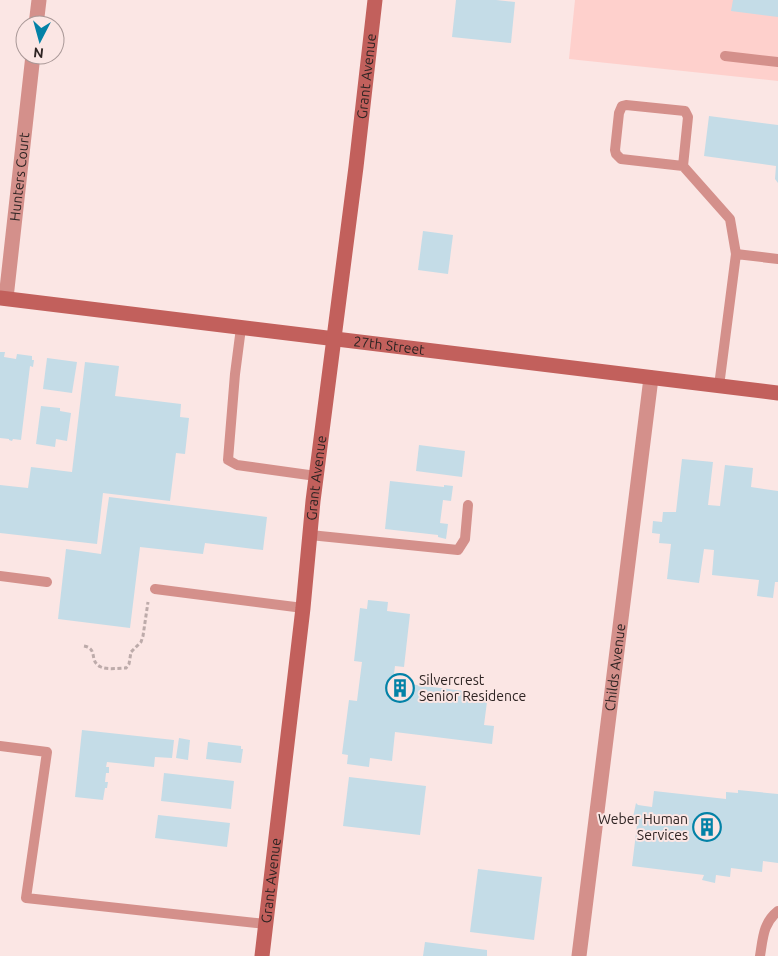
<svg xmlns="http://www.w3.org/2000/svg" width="778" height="956" font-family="Ubuntu,sans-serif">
<rect width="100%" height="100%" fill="#fbe6e4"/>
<polygon fill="#fed0cc" points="575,0 778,0 778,81 569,59"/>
<g fill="#c4dce7">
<polygon points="456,0 496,0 515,2 511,43 452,37"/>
<polygon points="733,0 778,0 778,17 731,11"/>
<polygon points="709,116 778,125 778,183 775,179 776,166 704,156"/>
<polygon points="423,231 453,235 448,274 418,270"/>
<polygon points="0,352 5,352 4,357 16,359 17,354 32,356 32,360 34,360 33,367 30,366 21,440 13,439 12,441 9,440 9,439 0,438"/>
<polygon points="47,358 77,362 72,393 43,389"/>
<polygon points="85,362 119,366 115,396 181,404 180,417 189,418 185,454 176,453 170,501 103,493 97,544 0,533 0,485 28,488 31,467 72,472"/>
<polygon points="41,406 60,408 60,411 71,413 67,441 56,439 55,447 36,444"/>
<polygon points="419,445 465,451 462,477 416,471"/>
<polygon points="682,459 713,462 708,505 720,506 725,465 753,468 751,487 778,491 778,582 775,582 773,598 757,596 759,580 712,575 714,550 704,549 699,583 667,579 671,544 659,543 660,534 652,533 653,521 662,522 663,512 676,512"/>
<polygon points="390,481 444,487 444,485 453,486 451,501 443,500 440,523 448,524 446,539 438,537 438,535 385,529"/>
<polygon points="109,497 267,517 263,550 205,543 203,554 140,547 130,628 58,619 66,549 101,554"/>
<polygon points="368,600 388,602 387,611 410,614 404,667 395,666 393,682 488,694 484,725 494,726 492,744 395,732 392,761 370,758 369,767 347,764 348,755 342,754 349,700 357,701 362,662 354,661 360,608 367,609"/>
<polygon points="82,730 174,740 172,758 155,757 154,767 107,762 106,767 109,767 109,773 106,773 105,782 108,782 107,788 105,788 103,800 75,797"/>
<polygon points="179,738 190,740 188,760 176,758"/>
<polygon points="208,742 241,746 241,749 243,749 241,763 206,759"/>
<polygon points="164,773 234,781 231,809 161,801"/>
<polygon points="349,777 426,786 420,835 343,826"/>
<polygon points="738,790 778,794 778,863 763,861 762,872 731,868 730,877 716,875 715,883 702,880 704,875 632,866 638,817 633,817 636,803 638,805 652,807 654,791 726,799 726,792 738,793"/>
<polygon points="158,815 230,823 227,847 155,838"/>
<polygon points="478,869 542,877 534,940 470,932"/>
<polygon points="425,942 487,950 487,956 423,956"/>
</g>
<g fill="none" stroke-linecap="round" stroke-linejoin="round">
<path stroke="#bdabaa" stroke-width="3" stroke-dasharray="4 2.5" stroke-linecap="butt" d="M84,646c15,3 4,15 17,21 6,3 18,1 25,1l3,-4 2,-12 10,-10 2,-6 5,-34"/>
<g stroke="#d4908b" stroke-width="10">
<polyline points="725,56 778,62"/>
<polyline points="683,166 688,117 685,111 626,105 622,106 619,113 615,150 616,154 621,159 683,166 730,219 736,254"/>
<polyline points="241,328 235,374 228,460 237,465 316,476"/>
<polyline points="719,386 736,254 778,259"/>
<polyline points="310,535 458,550 465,539 468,505"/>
<polyline points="0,576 47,582"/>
<polyline points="155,589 303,608"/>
<polyline points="0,746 47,752 26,898 266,924"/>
<path d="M760,956c3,-18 3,-33 18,-45"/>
</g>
<g stroke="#d4908b" stroke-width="15">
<polyline points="36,25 39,0"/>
<path id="s1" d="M6,298l27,-243"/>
<path id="s2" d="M579,956l72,-578"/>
</g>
<g stroke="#c2605c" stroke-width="15">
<path id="s3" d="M0,298l778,95"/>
<path id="s4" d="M262,956l41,-348 10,-107 43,-334 19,-167"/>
</g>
</g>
<defs>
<symbol id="building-ring" viewBox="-11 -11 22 22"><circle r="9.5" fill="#fbe6e4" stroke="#0382a7" stroke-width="1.5"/><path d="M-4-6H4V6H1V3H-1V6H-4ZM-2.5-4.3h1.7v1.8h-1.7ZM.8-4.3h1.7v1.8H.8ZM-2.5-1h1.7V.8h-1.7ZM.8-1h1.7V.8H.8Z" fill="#0382a7"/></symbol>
</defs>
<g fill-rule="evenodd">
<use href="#building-ring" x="384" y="672" width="32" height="32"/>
<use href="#building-ring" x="691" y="811" width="32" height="32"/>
</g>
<g text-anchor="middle" stroke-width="4" stroke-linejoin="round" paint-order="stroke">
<g font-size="14" fill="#2e2423" stroke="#fbe6e4">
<text dy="5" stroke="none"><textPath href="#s4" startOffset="886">Grant Avenue</textPath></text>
<text dy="5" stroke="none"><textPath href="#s1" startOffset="122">Hunters Court</textPath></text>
<text dy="5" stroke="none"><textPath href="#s3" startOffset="392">27th Street</textPath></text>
<text dy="5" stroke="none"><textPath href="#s4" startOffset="481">Grant Avenue</textPath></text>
<text dy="5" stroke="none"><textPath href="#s2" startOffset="291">Childs Avenue</textPath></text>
<text dy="5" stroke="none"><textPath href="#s4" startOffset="76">Grant Avenue</textPath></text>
</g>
<g font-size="14" fill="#2e2423" stroke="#fbe6e4" text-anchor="start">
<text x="419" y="685">Silvercrest<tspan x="419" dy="16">Senior Residence</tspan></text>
<text x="688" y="824" text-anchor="end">Weber Human<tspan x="688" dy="16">Services</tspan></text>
</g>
</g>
<g transform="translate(40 40) rotate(186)"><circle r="24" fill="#fbe6e4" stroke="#a99897"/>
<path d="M0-4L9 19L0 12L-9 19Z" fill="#0382a7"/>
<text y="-8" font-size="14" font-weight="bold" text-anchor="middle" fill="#2e2423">N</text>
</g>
</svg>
